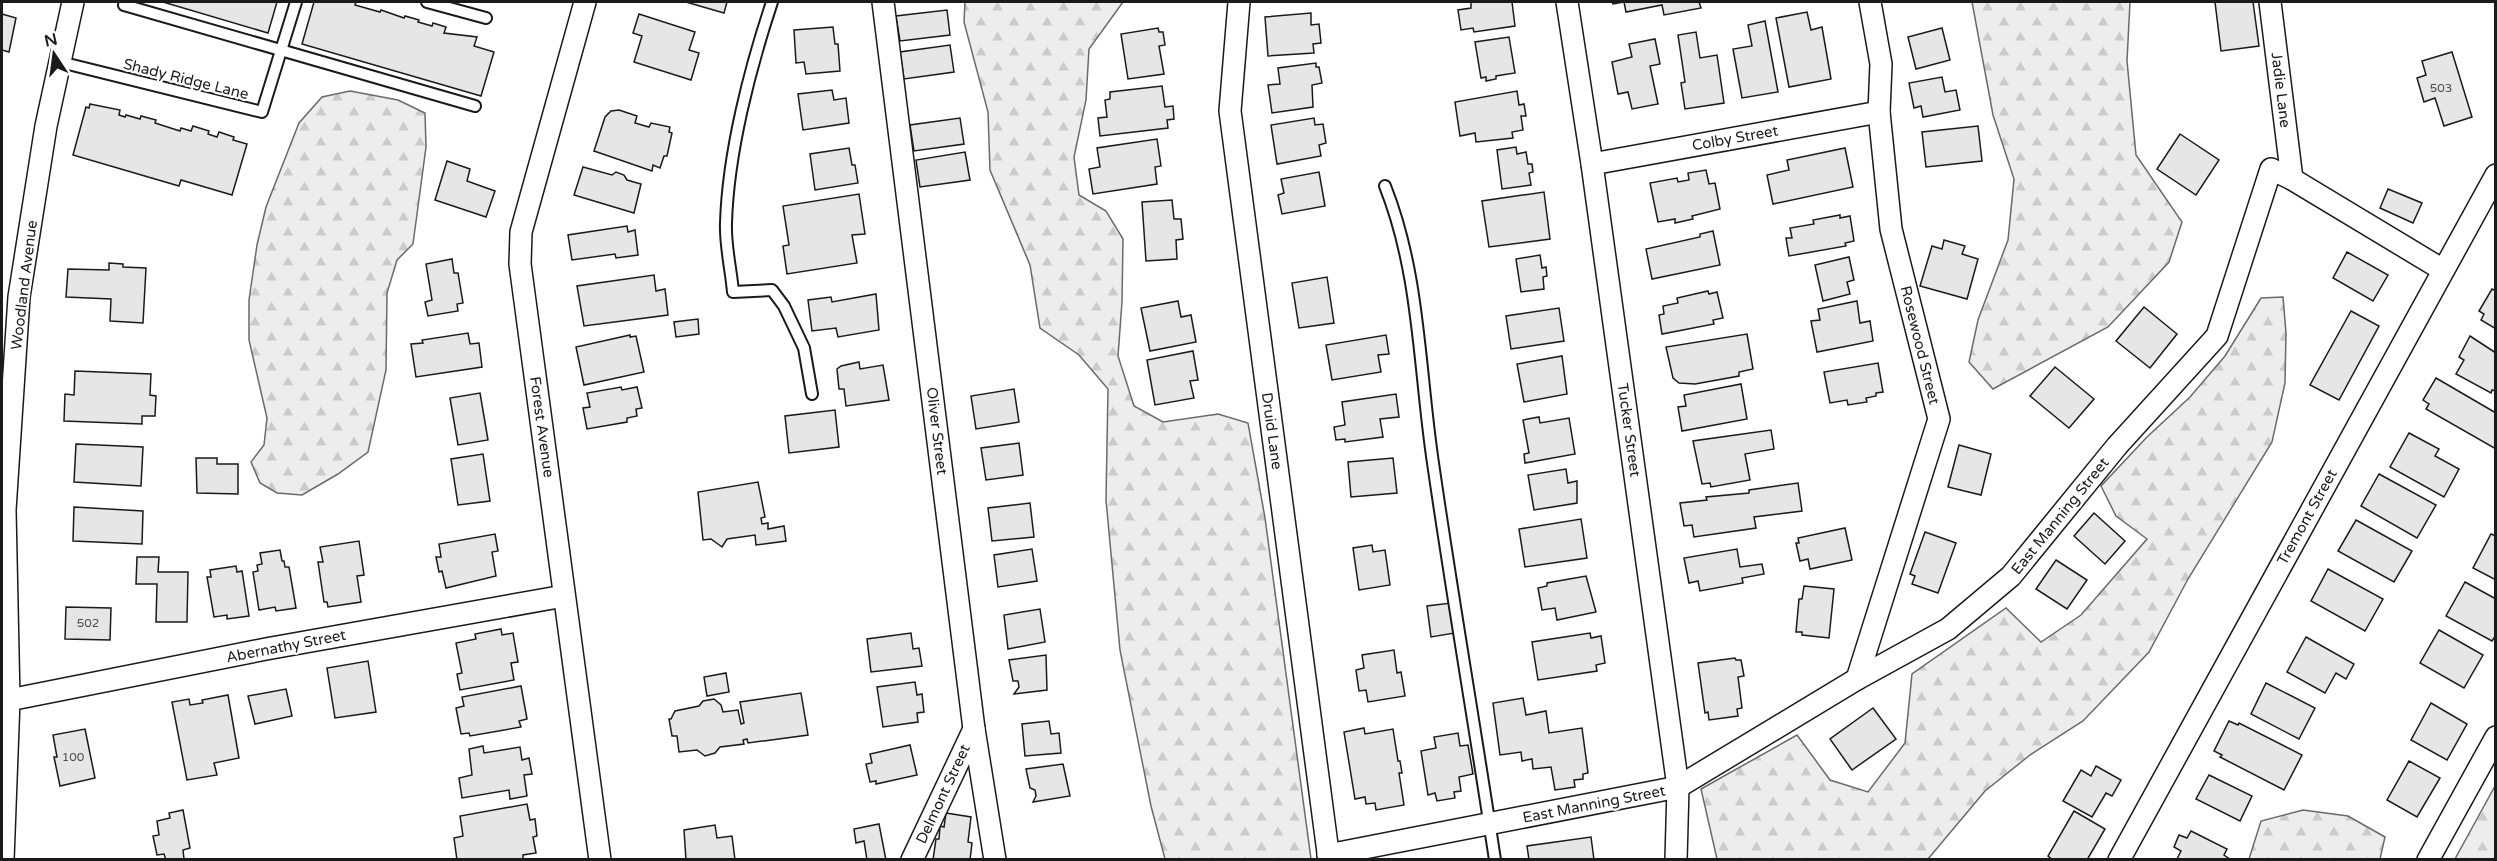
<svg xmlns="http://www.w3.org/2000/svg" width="2497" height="861" font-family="'Varela Round',sans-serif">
<defs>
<pattern id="forest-firs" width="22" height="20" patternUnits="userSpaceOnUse" patternTransform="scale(1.5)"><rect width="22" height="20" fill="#ededed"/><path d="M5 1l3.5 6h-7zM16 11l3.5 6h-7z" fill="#cbcbcb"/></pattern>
</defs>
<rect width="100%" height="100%" fill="#fff"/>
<g fill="url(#forest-firs)" stroke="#6a6a6a" stroke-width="1.5">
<polygon points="965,2 1123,2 1089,49 1086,100 1074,157 1079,195 1106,211 1123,239 1122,302 1118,356 1134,406 1163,422 1218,414 1248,423 1265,518 1311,859 1165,859 1151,806 1120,650 1106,500 1108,389 1079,355 1040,328 1030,265 990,170 988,112 964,22"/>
<polygon points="1972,2 2130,2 2127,61 2136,155 2182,222 2169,262 2108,327 1993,389 1969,362 1978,320 2008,240 2014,179 1993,115"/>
<polygon points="350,91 398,100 425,113 426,147 413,244 397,260 387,293 386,370 368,452 338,474 302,495 277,493 260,483 251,462 264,445 267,418 249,340 249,300 257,245 266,207 299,123 322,97"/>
<polygon points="2283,297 2286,333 2285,383 2272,442 2188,579 2149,652 2083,721 2030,755 1985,791 1928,859 1717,859 1701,789 1797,735 1830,780 1868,792 1905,743 1912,674 2006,608 2041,642 2081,615 2147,539 2116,516 2101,486 2147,437 2190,397 2225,356 2261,298"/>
<polygon points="2495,786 2495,859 2455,859"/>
<polygon points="2303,810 2348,816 2385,837 2380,859 2249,859 2261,821"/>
</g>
<g fill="#e6e6e6" stroke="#1a1a1a" stroke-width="1.5">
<polygon points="163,2 277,2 268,33"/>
<polygon points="314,2 356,2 355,5 380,12 381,10 404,18 405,16 419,20 418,22 432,26 433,23 446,27 444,33 477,37 474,46 494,52 481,96 302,44"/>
<polygon points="686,2 727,2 724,13"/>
<polygon points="1471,2 1512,2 1515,26 1474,32 1473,28 1461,30 1458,10 1471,8"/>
<polygon points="1612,2 1699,2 1701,8 1664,15 1662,5 1626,12 1624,2 1613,4"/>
<polygon points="2215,2 2253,2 2259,46 2221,51"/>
<polygon points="947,10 950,35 900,41 896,16"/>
<polygon points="1807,12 1811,30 1822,27 1831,79 1789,87 1776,18"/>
<polygon points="1311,13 1311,25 1319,24 1321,43 1313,44 1314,53 1268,56 1265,17"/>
<polygon points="2,14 16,18 9,52 2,50"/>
<polygon points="639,14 695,32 689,50 699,53 691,80 634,62 642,36 633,33"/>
<polygon points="1765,21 1778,92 1742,98 1733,49 1752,46 1748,25"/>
<polygon points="833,27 835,44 838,44 840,71 806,74 804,62 796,63 794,30"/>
<polygon points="1158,28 1159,32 1163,32 1165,45 1159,46 1164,74 1128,79 1121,34"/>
<polygon points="1942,28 1950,60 1916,69 1908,37"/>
<polygon points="1696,32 1700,58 1717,55 1724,103 1685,109 1681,83 1685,82 1678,35"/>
<polygon points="1509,37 1515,73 1496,76 1496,79 1486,81 1486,77 1481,78 1475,42"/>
<polygon points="1655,39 1660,64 1650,66 1658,104 1632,109 1628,92 1618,94 1612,62 1632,57 1629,44"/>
<polygon points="950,45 954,72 904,79 900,52"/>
<polygon points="2452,52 2472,117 2444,126 2435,98 2424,102 2417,78 2426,75 2422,61"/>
<polygon points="1316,63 1316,67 1319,67 1322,83 1312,85 1313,107 1272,113 1268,85 1280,84 1278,68"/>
<polygon points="1942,77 1945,92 1956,90 1960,110 1923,117 1921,106 1914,108 1909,83"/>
<polygon points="1162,86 1165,107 1173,106 1174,119 1167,120 1168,128 1100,136 1098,118 1107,117 1105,100 1110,99 1110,92"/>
<polygon points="832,90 834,100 846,98 849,123 803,130 798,94"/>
<polygon points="1517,91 1519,105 1524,104 1526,116 1521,116 1523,130 1512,132 1513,138 1476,142 1475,133 1460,136 1455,102"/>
<polygon points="90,104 120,110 119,115 125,117 126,115 140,119 141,116 156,120 155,123 180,131 181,128 191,131 193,126 209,131 208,134 217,137 219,132 234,137 233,140 247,144 232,195 181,180 179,186 73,155 86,107 89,108"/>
<polygon points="619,110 637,116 635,123 649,127 651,123 670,127 669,132 672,133 667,156 664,156 660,168 653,165 652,171 594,151 605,117 611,111"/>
<polygon points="960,118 964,144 914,151 910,125"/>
<polygon points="1314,118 1315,125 1323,124 1326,143 1319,145 1321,156 1277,164 1271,125"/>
<polygon points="1978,126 1982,161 1926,167 1922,132"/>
<polygon points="2180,134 2219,160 2196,195 2157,169"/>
<polygon points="1157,139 1161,166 1155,167 1157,184 1093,194 1089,169 1100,167 1097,148"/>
<polygon points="1516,147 1517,154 1526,152 1528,164 1532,164 1533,172 1529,173 1531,185 1502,189 1497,150"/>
<polygon points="849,148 852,165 855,165 858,183 815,190 810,154"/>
<polygon points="1845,148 1853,187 1773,204 1767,175 1789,170 1787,160"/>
<polygon points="965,152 970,180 920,187 916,160"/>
<polygon points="447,161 470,169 467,181 495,191 486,217 435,200"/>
<polygon points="583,167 612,175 616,172 624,175 627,180 641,184 634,213 574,195"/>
<polygon points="1706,170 1709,184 1715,183 1720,209 1692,216 1693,219 1675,223 1675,219 1658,222 1650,183 1677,178 1678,182 1689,180 1688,173"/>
<polygon points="1319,172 1325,206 1282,214 1278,195 1284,193 1281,179"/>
<polygon points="2388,189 2422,203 2413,223 2380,208"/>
<polygon points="1544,192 1550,239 1489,247 1482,201"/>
<polygon points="859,194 865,234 852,235 857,263 787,274 783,246 789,245 783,206"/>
<polygon points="1172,200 1174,219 1181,219 1183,239 1176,240 1177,259 1146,261 1142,202"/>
<polygon points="1840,215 1840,218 1850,216 1854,241 1845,243 1846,246 1789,256 1786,238 1792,238 1790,228 1814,224 1813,220"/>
<polygon points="627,226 628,232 635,230 638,255 616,258 615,254 572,260 568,235"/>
<polygon points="1713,231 1720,265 1652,279 1646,249 1700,237 1700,234"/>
<polygon points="1944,240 1965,246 1962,254 1978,259 1967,299 1920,286 1932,246 1942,249"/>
<polygon points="2347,252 2388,275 2373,301 2333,278"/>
<polygon points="1540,255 1542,268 1546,267 1547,276 1543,277 1544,289 1521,292 1516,259"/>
<polygon points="1849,257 1854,280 1847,282 1850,294 1823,301 1815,265"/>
<polygon points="452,259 454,273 458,273 463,303 457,304 458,311 428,316 425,302 432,300 426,264"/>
<polygon points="109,263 123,264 123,267 146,268 143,323 110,321 111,299 66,297 68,269 109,270"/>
<polygon points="654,275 656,291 665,289 668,315 584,326 577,286"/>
<polygon points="1327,277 1334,323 1299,328 1292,283"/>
<polygon points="2492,289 2496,291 2496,329 2481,320 2484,314 2479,311"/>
<polygon points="1708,291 1709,294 1717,292 1723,318 1713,320 1714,324 1662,334 1659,315 1664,314 1663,306 1678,303 1677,298"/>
<polygon points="876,294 879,330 838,337 836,328 812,331 808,300 831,297 832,302"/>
<polygon points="1178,301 1181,317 1191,315 1196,342 1150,351 1141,308"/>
<polygon points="1857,301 1860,323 1870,321 1873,341 1817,352 1811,321 1820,320 1818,309"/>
<polygon points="2144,307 2177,334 2150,368 2116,341"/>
<polygon points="1559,308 1564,341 1511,349 1506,316"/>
<polygon points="2351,311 2379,326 2339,400 2310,385"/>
<polygon points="698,319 699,334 676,337 674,322"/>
<polygon points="468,333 470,344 479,343 482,367 416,377 411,344 423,343 422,340"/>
<polygon points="1747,334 1753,369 1739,372 1739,376 1695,384 1679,383 1673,378 1666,347"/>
<polygon points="630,335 630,337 636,336 644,372 584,385 576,347"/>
<polygon points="1386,335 1389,354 1378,355 1381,372 1332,380 1326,345"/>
<polygon points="2470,336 2496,353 2496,391 2492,390 2491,393 2456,374 2464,360 2459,357"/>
<polygon points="1193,351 1198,380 1190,381 1194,398 1155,405 1147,360"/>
<polygon points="1562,356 1567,394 1524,402 1517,364"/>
<polygon points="859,362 860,369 883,365 889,400 846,406 844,389 839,389 837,369 841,366"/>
<polygon points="1878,363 1883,392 1876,393 1876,396 1866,398 1867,402 1848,405 1847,400 1830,403 1824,372"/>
<polygon points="2055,367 2094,399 2069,428 2030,396"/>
<polygon points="75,371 151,374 150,395 156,396 155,416 142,416 142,424 64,421 65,394 74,395"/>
<polygon points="2436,378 2496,413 2496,449 2426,409 2429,404 2423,400"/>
<polygon points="1741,384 1747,419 1682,431 1678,407 1686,406 1684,395"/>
<polygon points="621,387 622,390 637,387 642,408 636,409 637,416 627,418 627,422 587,429 583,408 590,407 587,393"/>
<polygon points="1014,389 1019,422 976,429 971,396"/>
<polygon points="480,393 488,440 458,445 450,398"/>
<polygon points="1396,394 1399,417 1380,419 1383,437 1345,442 1345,439 1336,440 1334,427 1345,425 1342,402"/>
<polygon points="835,410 839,447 789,453 785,416"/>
<polygon points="1539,417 1540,423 1569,418 1575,454 1525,463 1524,454 1529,453 1523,420"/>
<polygon points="1771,430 1774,449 1745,454 1750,480 1711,487 1710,483 1702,484 1693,441"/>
<polygon points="2409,433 2439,449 2435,456 2459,469 2444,497 2390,467"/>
<polygon points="1019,443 1023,475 986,480 981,448"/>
<polygon points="76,444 143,447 141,486 74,482"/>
<polygon points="1959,445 1991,454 1981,495 1948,487"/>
<polygon points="483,454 490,501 458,505 451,459"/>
<polygon points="196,458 217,458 217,464 238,464 238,494 197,493"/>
<polygon points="1393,458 1397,493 1351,497 1348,462"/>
<polygon points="1566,469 1568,483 1577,481 1577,503 1534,510 1528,475"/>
<polygon points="2379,474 2436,505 2417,538 2361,506"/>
<polygon points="758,482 765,517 761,518 762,524 768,523 768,529 784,526 786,541 756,545 755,535 727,539 722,547 711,539 703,540 698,492"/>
<polygon points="1798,483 1802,511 1754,517 1756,528 1694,537 1692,525 1684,526 1680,503 1707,500 1706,497 1749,493 1749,490"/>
<polygon points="1030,503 1034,537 992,541 988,508"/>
<polygon points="74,507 143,511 142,544 73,541"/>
<polygon points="2094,513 2125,541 2105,564 2074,536"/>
<polygon points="1581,519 1587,558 1525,567 1519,529"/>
<polygon points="2356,520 2412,551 2394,582 2338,551"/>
<polygon points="1845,528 1852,560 1810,569 1808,559 1800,561 1796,543 1799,543 1798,538"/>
<polygon points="1925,532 1956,543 1938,593 1912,584 1915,576 1910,574"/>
<polygon points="495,534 498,551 492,552 496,576 446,588 442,571 439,572 436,557 441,557 439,544"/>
<polygon points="2491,534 2496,536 2496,580 2473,568"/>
<polygon points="359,541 364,575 357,576 361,602 328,607 327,602 324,602 318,562 323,562 320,547"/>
<polygon points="1372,545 1373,552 1385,550 1390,585 1359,590 1353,548"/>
<polygon points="1032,549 1037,581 998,587 994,555"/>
<polygon points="1737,549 1740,567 1762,564 1764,574 1742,578 1743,583 1700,591 1698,581 1689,583 1684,558"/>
<polygon points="280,550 282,561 284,561 285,567 289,567 296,608 276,611 275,607 259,610 253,572 258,571 257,565 262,564 260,553"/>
<polygon points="137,557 159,557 158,572 188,572 187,622 156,622 157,584 136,584"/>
<polygon points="2056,560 2087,580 2067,609 2036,589"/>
<polygon points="236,566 237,572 242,571 249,616 227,619 227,615 214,617 207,577 211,577 210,570"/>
<polygon points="2328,569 2383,599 2365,631 2311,601"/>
<polygon points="1586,576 1596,612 1557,620 1555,608 1542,610 1538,588 1547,586 1547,583"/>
<polygon points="2465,582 2496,599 2496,635 2492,641 2446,616"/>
<polygon points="1804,586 1834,589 1829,638 1802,635 1802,632 1796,632 1799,599 1802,599"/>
<polygon points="1451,603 1455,633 1431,637 1427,606"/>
<polygon points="66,607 111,608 110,640 65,639"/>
<polygon points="1040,609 1045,642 1008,649 1004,615"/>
<polygon points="501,629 502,635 513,633 518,662 511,663 514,680 460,690 457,674 462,673 456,643 476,639 475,634"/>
<polygon points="2439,630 2483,655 2464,688 2420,663"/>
<polygon points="911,633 913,649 919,648 922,666 871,672 867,639"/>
<polygon points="1590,633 1591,638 1601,636 1605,663 1596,665 1597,671 1538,680 1532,642"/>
<polygon points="2306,637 2354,664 2346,679 2336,673 2325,693 2287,672"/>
<polygon points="1394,650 1397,673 1401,672 1405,696 1368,702 1366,690 1359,691 1356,670 1364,668 1362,655"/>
<polygon points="1046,655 1047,690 1014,694 1019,687 1018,681 1013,681 1009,660"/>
<polygon points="1735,658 1736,660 1741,660 1744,676 1738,677 1742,708 1737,709 1738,716 1709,720 1708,712 1705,713 1698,663"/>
<polygon points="368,661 376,712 335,718 327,668"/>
<polygon points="726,673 729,692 707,696 704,677"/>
<polygon points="915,682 917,695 922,694 924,712 917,713 918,722 883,727 877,687"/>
<polygon points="2266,683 2315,708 2299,739 2251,714"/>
<polygon points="521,686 527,719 519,721 521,727 470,736 469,733 461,734 456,708 464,706 462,697"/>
<polygon points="286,689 292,716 255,724 248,696"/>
<polygon points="801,693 808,735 748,743 747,739 743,740 744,744 720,747 715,753 705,756 697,750 679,752 677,736 672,736 669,719 671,719 675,711 699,706 703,701 714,699 721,705 723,712 738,710 741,724 744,723 740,702"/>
<polygon points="228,695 239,758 214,763 217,775 187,780 172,702 189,699 190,705 203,703 202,700"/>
<polygon points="1523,698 1526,715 1546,711 1549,733 1582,728 1588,773 1583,774 1583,779 1574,780 1575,787 1555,790 1551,767 1533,769 1532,759 1522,761 1521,752 1500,755 1493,703"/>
<polygon points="2431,703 2467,724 2447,760 2411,740"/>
<polygon points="1873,708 1896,739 1852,770 1830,739"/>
<polygon points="1049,721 1051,734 1059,733 1061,753 1025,756 1022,724"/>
<polygon points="2229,721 2238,725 2239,723 2302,755 2284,790 2220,757 2222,755 2214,751"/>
<polygon points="1364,728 1365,734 1393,729 1398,761 1400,761 1402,773 1399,773 1404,805 1376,810 1375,803 1366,804 1365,797 1355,799 1344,732"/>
<polygon points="85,729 95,778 60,786 54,757 57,757 53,735"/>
<polygon points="1458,733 1460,746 1468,745 1473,774 1459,777 1461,791 1454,792 1455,798 1437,801 1435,793 1428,795 1421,751 1436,748 1434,737"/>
<polygon points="910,745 917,775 876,784 876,781 870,782 866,764 872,763 870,754"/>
<polygon points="483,746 484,753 520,747 522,760 529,758 532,774 524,775 527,796 510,799 509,790 462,798 459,778 472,775 469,749"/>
<polygon points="2409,761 2440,778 2417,817 2387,800"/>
<polygon points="1063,764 1070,796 1033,802 1036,796 1035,790 1030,788 1026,769"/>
<polygon points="2096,766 2121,780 2112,796 2106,793 2092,817 2063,801 2081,770 2091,776"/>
<polygon points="2209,775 2252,796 2240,821 2196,799"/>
<polygon points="527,804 530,820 535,819 537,836 533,837 536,853 523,855 523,860 457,860 454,838 463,836 460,816"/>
<polygon points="183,810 190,848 183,850 184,859 166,860 164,854 157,855 153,836 159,835 157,821 170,818 169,813"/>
<polygon points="2074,811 2105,829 2087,860 2053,860 2048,856"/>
<polygon points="946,813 971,817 968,842 972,843 970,860 933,860 936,839 939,839 940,826 944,827"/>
<polygon points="879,824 886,860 867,860 864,841 856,843 854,829"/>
<polygon points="715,825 717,838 732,836 735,860 686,860 684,830"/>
<polygon points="2191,831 2227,849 2224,855 2231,860 2177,859 2181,851 2174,847 2179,835 2187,838"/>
<polygon points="1591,837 1594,860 1529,860 1527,846"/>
</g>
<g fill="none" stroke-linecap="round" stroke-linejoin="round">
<defs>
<g id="service">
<polyline points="427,2 486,18"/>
<path d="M772,2c-22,66 -44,151 -46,221 -1,22 5,46 7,69l39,-2 12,16 20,42 8,46"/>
<polyline points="124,5 475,106"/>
<polyline points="60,62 262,112 296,2"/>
<path d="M1385,186c35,88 34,184 48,277 19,132 42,264 62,397"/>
</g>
<g id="minor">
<polyline points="585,2 521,232 520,264 600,860"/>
<polyline points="883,2 974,729 995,860"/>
<polyline points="1239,2 1230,111 1329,860"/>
<polyline points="1567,2 1592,164 1678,787 1676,860"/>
<polyline points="2270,2 2292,179"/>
<polyline points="1592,164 1879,112"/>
<polyline points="1857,679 1939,419 1891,229 1879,112 1881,64 1870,2"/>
<polyline points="9,700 266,649 564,596"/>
<polyline points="1328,855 1678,787 1857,679 1948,629 2011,576 2117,446 2217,336 2271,169 2292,179 2443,270"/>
<polyline points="3,860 9,700 5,510 19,297 46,126 73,2"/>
<polyline points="912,860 974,729"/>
<polyline points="2119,860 2496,175"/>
<polyline points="2428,860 2496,737"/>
</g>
</defs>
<use href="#service" stroke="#1a1a1a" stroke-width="14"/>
<use href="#minor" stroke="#1a1a1a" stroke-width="24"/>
<use href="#service" stroke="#fff" stroke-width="10"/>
<use href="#minor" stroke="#fff" stroke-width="21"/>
</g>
<g text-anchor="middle" stroke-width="4.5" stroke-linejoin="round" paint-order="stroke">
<g font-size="12" fill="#4d4d4d">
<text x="2441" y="92">503</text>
<text x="88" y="627">502</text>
<text x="73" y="761">100</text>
</g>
<g font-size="15" fill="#1a1a1a" stroke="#fff">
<text transform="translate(186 79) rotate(14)" y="5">Shady Ridge Lane</text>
<text transform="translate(2281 90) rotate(83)" y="5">Jadie Lane</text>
<text transform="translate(1735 138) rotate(-10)" y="5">Colby Street</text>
<text transform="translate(24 285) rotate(-83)" y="5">Woodland Avenue</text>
<text transform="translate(1920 345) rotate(76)" y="5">Rosewood Street</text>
<text transform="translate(542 427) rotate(82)" y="5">Forest Avenue</text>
<text transform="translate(1629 430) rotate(82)" y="5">Tucker Street</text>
<text transform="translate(937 431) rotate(83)" y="5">Oliver Street</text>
<text transform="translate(1272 431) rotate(82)" y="5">Druid Lane</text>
<text transform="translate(2060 516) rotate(-51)" y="5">East Manning Street</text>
<text transform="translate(2307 517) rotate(-61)" y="5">Tremont Street</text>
<text transform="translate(286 646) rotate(-11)" y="5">Abernathy Street</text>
<text transform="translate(943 794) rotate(-65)" y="5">Delmont Street</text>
<text transform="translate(1594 804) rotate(-11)" y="5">East Manning Street</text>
</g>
</g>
<rect width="2497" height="861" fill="none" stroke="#1a1a1a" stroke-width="6"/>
<g transform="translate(54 54) rotate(347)" stroke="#ffffff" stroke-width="4.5" paint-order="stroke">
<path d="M0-4.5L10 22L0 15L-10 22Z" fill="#1a1a1a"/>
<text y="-9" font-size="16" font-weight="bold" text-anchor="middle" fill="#1a1a1a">N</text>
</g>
</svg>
